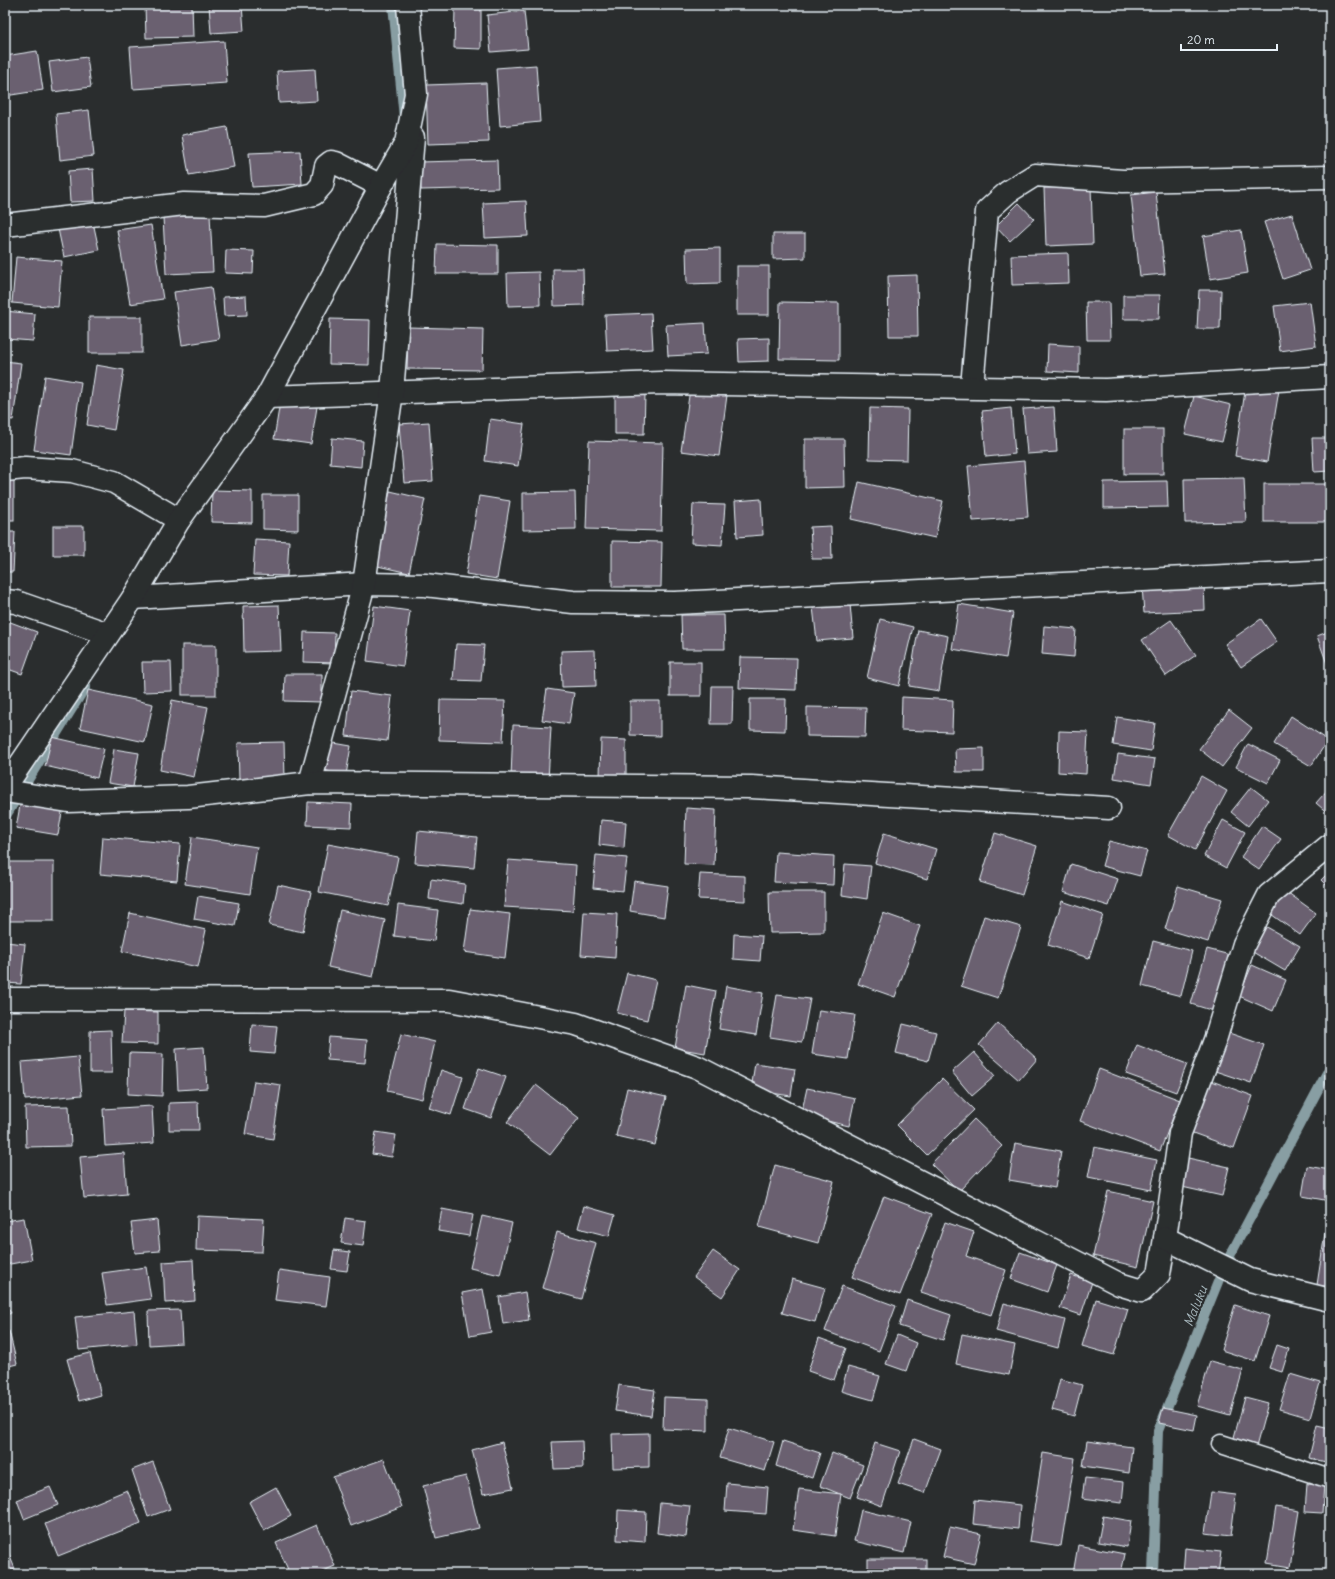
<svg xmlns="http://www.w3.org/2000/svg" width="1335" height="1579" font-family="Delius,sans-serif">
<rect width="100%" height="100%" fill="#2a2d2e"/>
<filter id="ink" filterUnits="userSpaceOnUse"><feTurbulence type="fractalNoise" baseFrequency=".025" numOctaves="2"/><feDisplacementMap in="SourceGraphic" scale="8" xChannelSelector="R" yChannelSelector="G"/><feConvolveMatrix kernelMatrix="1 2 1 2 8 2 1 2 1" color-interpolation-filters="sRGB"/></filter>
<g filter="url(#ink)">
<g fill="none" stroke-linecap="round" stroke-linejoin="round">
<g stroke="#889ea3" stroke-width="10">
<polyline points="393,5 404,118"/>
<polyline points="5,817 86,686"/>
<polyline points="1153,1574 1158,1431 1224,1267 1330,1067"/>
</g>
</g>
<g fill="#6b606f" stroke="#e8f1f8">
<polygon points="145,5 192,5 193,37 146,38"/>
<polygon points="209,5 242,5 244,31 211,33"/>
<polygon points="455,9 481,9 481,49 454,48"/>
<polygon points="524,11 528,49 491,52 487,15"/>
<polygon points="224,41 227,83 133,89 130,47"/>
<polygon points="37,51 43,90 5,96 5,56"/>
<polygon points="87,57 91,87 53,92 49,62"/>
<polygon points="536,65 540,122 500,126 496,68"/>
<polygon points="315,69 317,101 279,103 277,71"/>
<polygon points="486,83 489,142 428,144 426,85"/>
<polygon points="89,110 94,156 60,160 56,114"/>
<polygon points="227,127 234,167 189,175 182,135"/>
<polygon points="300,151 302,184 252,187 249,153"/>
<polygon points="497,160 498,188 421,190 419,162"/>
<polygon points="93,169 95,201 70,202 68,171"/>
<polygon points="1091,187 1093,244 1046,246 1044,188"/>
<polygon points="1156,192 1165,274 1140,276 1131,195"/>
<polygon points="526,201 528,236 485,238 483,203"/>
<polygon points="1019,203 1034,219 1010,241 996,226"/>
<polygon points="1292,214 1310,270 1283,279 1264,222"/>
<polygon points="210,215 213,272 166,274 163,217"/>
<polygon points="93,222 99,250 64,257 58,229"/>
<polygon points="151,225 163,299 130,304 117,230"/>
<polygon points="1241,230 1248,273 1210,279 1203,236"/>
<polygon points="773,234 805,234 805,258 773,259"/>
<polygon points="437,244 498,245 498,274 436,274"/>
<polygon points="720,248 720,283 687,284 686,249"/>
<polygon points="226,250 254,251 253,274 225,273"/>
<polygon points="1068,253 1069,283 1012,285 1011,255"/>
<polygon points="16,257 62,261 58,307 12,303"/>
<rect x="737" y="266" width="32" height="49"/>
<polygon points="553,269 583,269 584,305 554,306"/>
<polygon points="539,272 540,305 508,306 507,273"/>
<polygon points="917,275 918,336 889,336 888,276"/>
<polygon points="211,287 219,339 182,345 174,292"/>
<polygon points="1199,290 1221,290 1220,329 1197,329"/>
<polygon points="1123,295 1160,295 1159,319 1123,319"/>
<polygon points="246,296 247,315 224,316 223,297"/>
<polygon points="780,302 839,303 839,360 779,359"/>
<polygon points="1086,302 1109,302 1110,340 1087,340"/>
<polygon points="1310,302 1316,346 1280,351 1274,306"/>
<polygon points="5,311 35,314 33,341 5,339"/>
<polygon points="651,313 653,349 607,351 605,315"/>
<rect x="89" y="317" width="53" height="36"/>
<polygon points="330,319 370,320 369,365 329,364"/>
<polygon points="705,323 707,354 668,356 666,325"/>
<polygon points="408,327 483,329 482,370 407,369"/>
<polygon points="769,338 769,361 739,362 738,339"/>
<polygon points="1048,344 1079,346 1079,373 1047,371"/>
<polygon points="5,361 21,363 13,420 5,419"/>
<polygon points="96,365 124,370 114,430 87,425"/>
<polygon points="45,376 81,382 71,455 34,450"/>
<polygon points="1246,385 1279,390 1267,462 1235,456"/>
<polygon points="690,389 727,395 719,456 681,451"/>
<polygon points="615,393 645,394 644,434 615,434"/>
<polygon points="1194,396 1231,405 1222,442 1185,434"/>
<polygon points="280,402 317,407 311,444 274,439"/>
<polygon points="1054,407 1057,452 1027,454 1023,409"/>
<polygon points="870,408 908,409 907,460 869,459"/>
<polygon points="1011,408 1015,454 986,457 982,411"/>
<polygon points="490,419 524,424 518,466 485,461"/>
<polygon points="429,422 433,481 404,483 399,424"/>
<rect x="1124" y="429" width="39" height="45"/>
<polygon points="332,438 363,441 361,467 330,464"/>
<polygon points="1312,438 1330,438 1330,471 1314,472"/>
<polygon points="805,439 844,439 845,487 805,488"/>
<polygon points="589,441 663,443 661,531 586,529"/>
<polygon points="1024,461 1028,517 973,521 968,466"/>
<polygon points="1244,478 1246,522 1185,523 1184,479"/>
<rect x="5" y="480" width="9" height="40"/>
<polygon points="1167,481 1168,507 1104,508 1104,482"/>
<polygon points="859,482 943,501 935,538 851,519"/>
<rect x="1264" y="484" width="65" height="38"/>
<polygon points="212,490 252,491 252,523 211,522"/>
<polygon points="390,491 425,499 409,573 373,565"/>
<polygon points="575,492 576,529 523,530 523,493"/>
<polygon points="263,495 298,495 298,530 263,529"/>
<polygon points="479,496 510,501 497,579 466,574"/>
<polygon points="761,499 763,535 737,537 735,501"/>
<polygon points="693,504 725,505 722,545 691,543"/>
<rect x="53" y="526" width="31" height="29"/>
<polygon points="831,526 832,559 812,559 810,527"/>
<polygon points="5,532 15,532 13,572 5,572"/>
<polygon points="255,539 289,541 287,576 253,575"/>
<polygon points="612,541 662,542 661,587 612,587"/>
<polygon points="1204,583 1205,610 1144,613 1142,586"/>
<polygon points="850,604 853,638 817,641 813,607"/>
<polygon points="959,604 1013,613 1006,658 952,649"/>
<polygon points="279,605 281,651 244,652 243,606"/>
<polygon points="374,606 410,611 403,666 367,661"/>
<polygon points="681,615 724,615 725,649 682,649"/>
<polygon points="880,619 913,627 899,686 867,678"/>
<polygon points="1261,619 1277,642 1241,667 1225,644"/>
<polygon points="5,620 37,632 22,674 5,668"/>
<polygon points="1171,620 1196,655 1166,676 1142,640"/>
<polygon points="1044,626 1076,629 1074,657 1042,654"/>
<polygon points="918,630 948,636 939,691 909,686"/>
<polygon points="1330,631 1330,672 1317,636"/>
<polygon points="304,632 335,633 334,663 303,662"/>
<polygon points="456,644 484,645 481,681 453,680"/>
<rect x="182" y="645" width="34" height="50"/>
<polygon points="595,650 596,686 562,687 561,651"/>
<polygon points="740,657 797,658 796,690 739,688"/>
<polygon points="142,662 171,662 172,691 143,692"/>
<rect x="670" y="662" width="31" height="34"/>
<polygon points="285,674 322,674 322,702 284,701"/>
<polygon points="712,686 733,686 732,724 711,724"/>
<polygon points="547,689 574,693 569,724 542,720"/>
<polygon points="88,690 153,704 145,742 80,728"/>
<polygon points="351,691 392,696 387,741 346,736"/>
<polygon points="902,697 953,700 952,732 901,730"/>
<polygon points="750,699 786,699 785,731 750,730"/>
<polygon points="172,700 208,707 194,777 160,770"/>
<polygon points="440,700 505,701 503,742 439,740"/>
<polygon points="630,701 660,701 660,736 630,735"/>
<polygon points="807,707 866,708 865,737 807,736"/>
<polygon points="1229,710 1252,728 1222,767 1199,749"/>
<polygon points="1291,716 1328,740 1311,766 1274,744"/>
<polygon points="1117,717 1155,723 1151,751 1113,745"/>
<polygon points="513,725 551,727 548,780 511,778"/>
<polygon points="1059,731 1088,732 1086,774 1058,772"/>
<polygon points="52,737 104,749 97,778 45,766"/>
<polygon points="601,739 626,740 626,777 600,777"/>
<polygon points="284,742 285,779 239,780 238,743"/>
<polygon points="328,742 351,746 346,775 323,770"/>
<polygon points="1248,744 1280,760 1268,783 1236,767"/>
<polygon points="984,748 984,772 956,772 955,749"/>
<polygon points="114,749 139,753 133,787 108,783"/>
<polygon points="1118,754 1155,759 1151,784 1114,778"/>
<polygon points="1201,776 1227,791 1195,850 1168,835"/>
<polygon points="1251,787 1268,800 1248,826 1231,812"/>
<polygon points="1330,787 1330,815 1316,803"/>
<polygon points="21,800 63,807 58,835 16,828"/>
<polygon points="308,802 352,804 351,827 307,825"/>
<polygon points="686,808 716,810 714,865 684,864"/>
<polygon points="601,820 626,822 624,848 599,845"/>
<polygon points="1223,820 1245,832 1226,868 1204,856"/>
<polygon points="1262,826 1281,839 1259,870 1241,857"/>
<polygon points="418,831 477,837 474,868 415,863"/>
<polygon points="884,833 936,849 927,879 875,863"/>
<polygon points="995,833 1037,846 1022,895 980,882"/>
<polygon points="103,837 180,844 177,881 100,874"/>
<polygon points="192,837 257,847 250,894 185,884"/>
<polygon points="1109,841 1147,851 1140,876 1102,866"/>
<polygon points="328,844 398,857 388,906 319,892"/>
<polygon points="776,852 834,856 833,885 774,882"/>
<polygon points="596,855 627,858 623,891 593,888"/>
<polygon points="508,860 576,865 573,911 504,907"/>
<rect x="5" y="862" width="49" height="59"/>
<polygon points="845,864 871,866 867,899 842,895"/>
<polygon points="1071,864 1118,879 1109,906 1063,892"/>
<polygon points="1330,871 1330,889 1321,880"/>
<polygon points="700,874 745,876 745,901 698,899"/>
<polygon points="431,879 465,884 463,904 429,899"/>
<polygon points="634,881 668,886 664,917 630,911"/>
<polygon points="278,885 311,892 303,932 269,925"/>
<polygon points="1178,886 1222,899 1208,942 1165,929"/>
<polygon points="1284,890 1316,913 1300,935 1268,912"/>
<polygon points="769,892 824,892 824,932 770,933"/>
<polygon points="198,896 239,903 235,926 194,919"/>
<polygon points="1062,901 1103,915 1089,958 1048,945"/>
<polygon points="398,905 438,910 434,941 394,936"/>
<polygon points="470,909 510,914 505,958 464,952"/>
<polygon points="340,910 385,920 373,977 328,967"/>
<polygon points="584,912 617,914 615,958 581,955"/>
<polygon points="130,913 206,930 198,967 122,951"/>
<polygon points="883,913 920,926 895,997 858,984"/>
<polygon points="984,916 1021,927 998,998 961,986"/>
<polygon points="1265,926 1300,946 1285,971 1251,951"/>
<polygon points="734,934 762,936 760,961 733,959"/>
<polygon points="1153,941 1192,951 1181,996 1142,986"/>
<polygon points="5,942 25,944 21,984 5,983"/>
<polygon points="1207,949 1230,955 1214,1011 1191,1004"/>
<polygon points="1252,965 1286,980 1273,1011 1239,996"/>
<polygon points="627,973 656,980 647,1020 617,1013"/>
<polygon points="686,985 716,991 705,1053 675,1048"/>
<polygon points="726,986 763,993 756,1035 719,1029"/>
<polygon points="777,995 810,999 802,1042 770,1037"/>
<polygon points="819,1010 855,1015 848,1059 812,1054"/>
<polygon points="124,1011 158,1012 158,1044 122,1043"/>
<polygon points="998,1023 1037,1059 1019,1080 979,1045"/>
<polygon points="252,1024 277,1026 274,1054 250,1052"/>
<polygon points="903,1024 936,1032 928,1061 896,1053"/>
<polygon points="111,1030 112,1073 90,1073 90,1031"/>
<polygon points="1229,1033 1264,1045 1251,1083 1215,1071"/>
<polygon points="401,1034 435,1042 422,1099 387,1091"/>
<polygon points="329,1037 367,1040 365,1063 327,1060"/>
<polygon points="1137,1045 1187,1064 1176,1092 1126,1074"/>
<polygon points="204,1047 207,1088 178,1090 176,1049"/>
<polygon points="974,1052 995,1076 972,1096 952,1072"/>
<polygon points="129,1053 163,1054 162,1096 128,1094"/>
<polygon points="78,1057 82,1095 25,1100 22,1062"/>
<polygon points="755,1063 795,1069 791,1096 751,1090"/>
<polygon points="479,1068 506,1077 491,1118 465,1109"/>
<polygon points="1099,1069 1180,1100 1160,1151 1080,1121"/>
<polygon points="441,1070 463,1077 451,1115 429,1108"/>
<polygon points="942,1079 974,1110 927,1155 897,1125"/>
<polygon points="1209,1080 1253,1096 1234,1148 1190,1132"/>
<polygon points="254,1081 281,1085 273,1139 245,1134"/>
<polygon points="536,1085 579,1118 550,1155 507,1122"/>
<polygon points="627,1088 666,1097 655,1145 616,1136"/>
<polygon points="807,1088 855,1098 849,1126 801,1115"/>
<polygon points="198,1102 199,1130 169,1130 169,1103"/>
<polygon points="69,1106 71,1146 26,1147 25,1107"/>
<polygon points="152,1106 154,1143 105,1146 103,1109"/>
<polygon points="974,1119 1002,1146 959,1191 931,1164"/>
<polygon points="376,1132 396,1135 392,1157 372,1154"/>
<polygon points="1015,1143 1061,1151 1055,1188 1009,1180"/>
<polygon points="1094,1147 1157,1160 1151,1190 1088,1177"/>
<polygon points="124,1153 127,1194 84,1198 80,1157"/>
<polygon points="1188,1158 1229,1167 1222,1196 1182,1187"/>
<polygon points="775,1165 834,1181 818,1243 759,1227"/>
<polygon points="1307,1166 1330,1170 1330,1201 1302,1196"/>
<polygon points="1108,1191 1153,1201 1138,1267 1093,1256"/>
<polygon points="884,1196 932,1214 900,1295 852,1277"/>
<polygon points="584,1206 615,1215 609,1236 578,1228"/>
<polygon points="442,1209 473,1215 469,1236 438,1231"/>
<polygon points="197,1216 264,1219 262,1252 196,1250"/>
<polygon points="482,1216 512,1223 500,1275 470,1268"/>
<polygon points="24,1218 32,1260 5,1265 5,1221"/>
<polygon points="345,1218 366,1221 363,1246 341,1243"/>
<polygon points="157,1220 160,1251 135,1253 131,1223"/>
<polygon points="945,1222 974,1232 966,1256 1006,1270 991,1315 921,1292"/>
<polygon points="557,1232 596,1243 581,1299 542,1288"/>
<polygon points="1325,1233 1330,1234 1330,1287 1317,1285"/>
<polygon points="334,1250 350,1252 347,1271 331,1269"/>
<polygon points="713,1251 740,1270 722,1297 694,1277"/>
<polygon points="1020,1252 1057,1265 1047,1292 1011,1279"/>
<polygon points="193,1260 195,1301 165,1303 163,1262"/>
<polygon points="146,1267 151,1299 107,1305 102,1273"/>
<polygon points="279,1270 330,1277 326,1306 275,1300"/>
<polygon points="1071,1275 1092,1282 1081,1315 1060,1308"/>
<polygon points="792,1279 825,1288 815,1322 782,1313"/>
<polygon points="842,1286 896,1306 879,1351 825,1331"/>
<polygon points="483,1289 491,1332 470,1336 462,1293"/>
<polygon points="525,1292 529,1320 503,1324 499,1297"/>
<polygon points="1096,1299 1128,1309 1114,1355 1082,1346"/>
<polygon points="907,1300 951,1315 943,1340 899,1326"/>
<polygon points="1004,1303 1065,1320 1058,1348 996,1331"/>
<polygon points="5,1304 11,1313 5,1316"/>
<polygon points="1235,1305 1269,1316 1255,1361 1221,1350"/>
<polygon points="180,1310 182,1343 149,1345 148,1311"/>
<polygon points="134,1311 137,1344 79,1350 75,1317"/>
<polygon points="9,1331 17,1364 5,1367 5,1332"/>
<polygon points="962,1334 1015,1345 1009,1375 956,1364"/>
<polygon points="897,1335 916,1343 906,1371 886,1364"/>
<polygon points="819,1338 846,1348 834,1380 808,1371"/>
<polygon points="1277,1345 1289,1349 1282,1372 1269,1368"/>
<polygon points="90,1353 101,1395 79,1401 67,1359"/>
<polygon points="1210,1361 1243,1370 1230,1415 1197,1406"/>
<polygon points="848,1367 880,1376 873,1400 841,1391"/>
<polygon points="1290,1374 1320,1383 1310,1418 1279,1409"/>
<polygon points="1060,1379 1082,1385 1074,1416 1052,1410"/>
<polygon points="619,1385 655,1390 651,1416 615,1411"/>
<polygon points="664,1397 708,1399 708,1431 663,1429"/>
<polygon points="1245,1397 1268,1403 1256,1447 1233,1441"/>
<polygon points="1163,1408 1197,1415 1194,1430 1159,1423"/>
<polygon points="1330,1410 1330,1422 1327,1421"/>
<polygon points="1317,1425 1330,1428 1330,1463 1309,1458"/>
<polygon points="729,1428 774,1442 765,1471 720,1458"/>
<polygon points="649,1433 649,1467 613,1468 612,1434"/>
<polygon points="914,1439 941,1449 925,1493 898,1484"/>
<polygon points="582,1441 583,1468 554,1469 552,1442"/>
<polygon points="783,1441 820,1453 812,1478 776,1466"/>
<polygon points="1087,1441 1132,1447 1129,1473 1083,1466"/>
<polygon points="502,1442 513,1488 483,1494 472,1450"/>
<polygon points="875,1443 900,1451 882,1506 857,1497"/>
<polygon points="832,1453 863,1465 850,1498 820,1486"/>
<polygon points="1043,1453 1075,1458 1061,1546 1029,1541"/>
<polygon points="384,1459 402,1507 351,1526 333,1477"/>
<polygon points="153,1462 170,1509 148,1517 132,1470"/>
<polygon points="466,1476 479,1528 436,1538 423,1486"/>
<polygon points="1085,1478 1124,1482 1122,1503 1082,1498"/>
<polygon points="727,1483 768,1487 766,1514 725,1511"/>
<polygon points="1307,1483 1324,1484 1322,1513 1305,1512"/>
<polygon points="50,1487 58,1505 24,1519 17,1500"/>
<polygon points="276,1487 291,1516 264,1531 249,1502"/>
<polygon points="799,1489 841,1494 835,1536 793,1530"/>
<polygon points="127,1490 141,1523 58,1556 45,1524"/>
<polygon points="1211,1492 1236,1495 1231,1536 1205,1533"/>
<polygon points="975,1500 1020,1505 1018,1529 973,1524"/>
<polygon points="660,1503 690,1506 686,1537 657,1533"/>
<polygon points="1276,1507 1299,1511 1290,1567 1267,1563"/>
<polygon points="618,1510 646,1512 645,1542 617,1540"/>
<polygon points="861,1510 911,1522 904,1553 854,1541"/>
<polygon points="1103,1516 1131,1521 1127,1547 1098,1542"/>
<polygon points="1330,1521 1330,1574 1324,1574"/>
<polygon points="317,1525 335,1566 316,1574 290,1574 276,1543"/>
<polygon points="950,1527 981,1534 974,1564 943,1557"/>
<polygon points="5,1544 15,1569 5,1572"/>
<polygon points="1078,1545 1125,1554 1121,1574 1073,1574"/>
<polygon points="1185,1548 1221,1552 1218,1574 1183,1574"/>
<rect x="868" y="1559" width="58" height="15"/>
<polygon points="161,1568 163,1574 147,1574"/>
</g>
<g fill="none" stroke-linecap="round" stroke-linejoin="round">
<defs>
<polyline id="lane" points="1221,1444 1330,1479"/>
<g id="street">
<polyline points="5,225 184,204 264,206 314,194 322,185 326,166 331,162 336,163 381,186"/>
<polyline points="972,387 987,211 1008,192 1035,175 1123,181 1330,177"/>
<polyline points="267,397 661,383 1106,390 1330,377"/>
<polyline points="5,470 25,468 72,471 114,482 179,520"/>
<polyline points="133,598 364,584 425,585 573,602 675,603 1330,571"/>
<polyline points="5,601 16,602 108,634"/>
<polyline points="310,783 364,584 392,392 413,137"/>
<polyline points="5,787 133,598 179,520 267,397 381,186 406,143 416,94 408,5"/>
<polyline points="5,791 68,801 188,797 310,783 751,787 1109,808"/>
<polyline points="5,999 449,1000 576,1024 697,1067 1119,1284 1142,1291 1159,1274 1165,1238 1180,1133 1215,1040 1244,944 1269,895 1330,845"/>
<polyline points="1165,1238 1250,1280 1330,1300"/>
</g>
</defs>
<use href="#lane" stroke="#e8f1f8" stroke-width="21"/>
<use href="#street" stroke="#e8f1f8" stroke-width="25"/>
<use href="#lane" stroke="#2a2d2e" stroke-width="18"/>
<use href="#street" stroke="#2a2d2e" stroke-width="22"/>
</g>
</g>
<g text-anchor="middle" stroke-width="4" stroke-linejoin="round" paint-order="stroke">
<g font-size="13" font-style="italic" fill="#a8b9bf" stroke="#2a2d2e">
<text transform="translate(1195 1306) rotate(-68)" y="5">Maluku</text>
</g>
</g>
<rect width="1335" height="1579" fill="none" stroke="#2a2d2e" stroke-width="20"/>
<rect x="10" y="10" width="1315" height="1559" fill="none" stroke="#e8f1f8" stroke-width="1.5" filter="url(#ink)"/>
<path d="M1181 44v6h96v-6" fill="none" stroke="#e8f1f8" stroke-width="2"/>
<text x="1187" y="44" font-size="12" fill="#e8f1f8" stroke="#2a2d2e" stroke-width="3" paint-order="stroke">20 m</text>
</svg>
